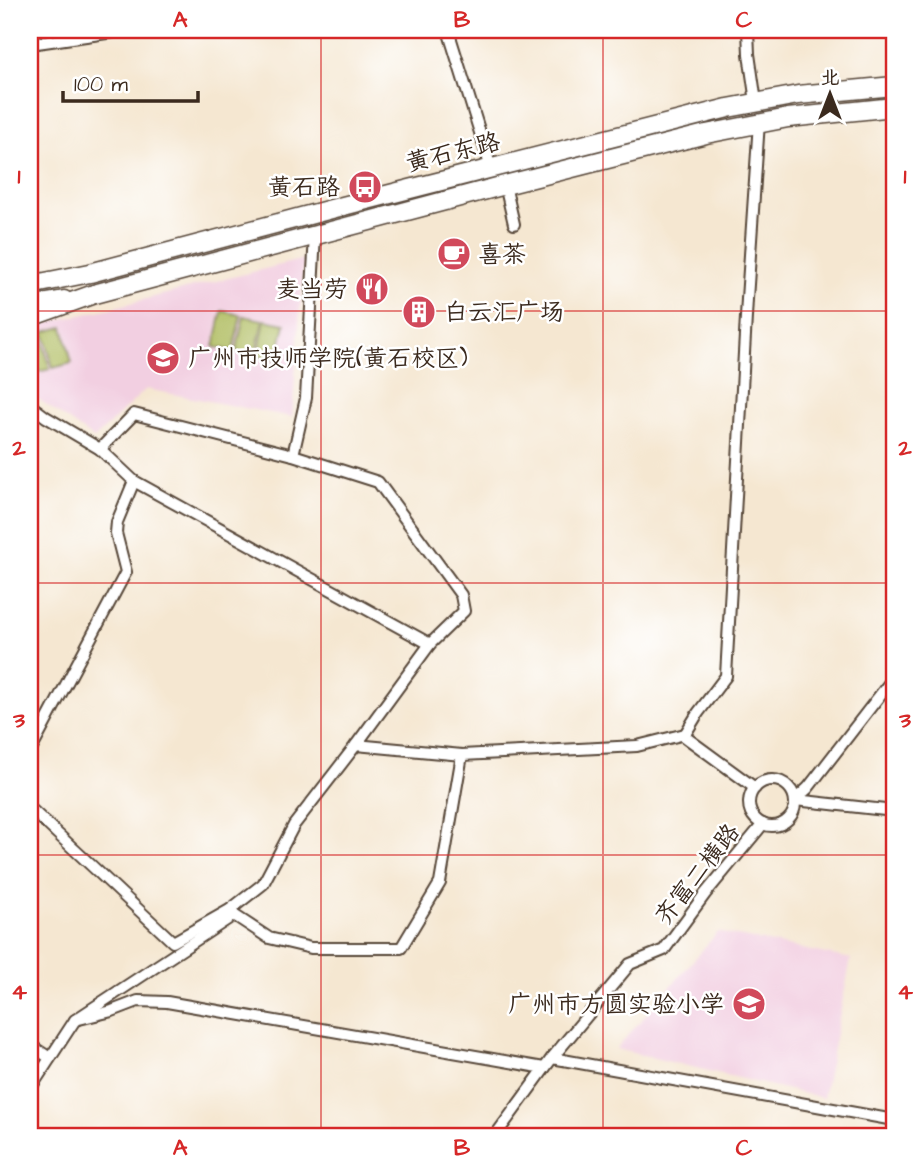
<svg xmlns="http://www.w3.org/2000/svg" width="924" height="1166" font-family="'Architects Daughter','LXGW WenKai TC',sans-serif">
<rect width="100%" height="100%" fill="#fff"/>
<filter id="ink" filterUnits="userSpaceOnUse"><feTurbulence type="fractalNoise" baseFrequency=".0143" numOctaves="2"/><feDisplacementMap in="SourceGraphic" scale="14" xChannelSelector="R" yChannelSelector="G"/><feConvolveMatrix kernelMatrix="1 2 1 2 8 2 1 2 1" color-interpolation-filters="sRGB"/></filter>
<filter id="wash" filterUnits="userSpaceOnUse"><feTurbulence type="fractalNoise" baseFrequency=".00686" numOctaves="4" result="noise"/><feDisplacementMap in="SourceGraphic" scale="28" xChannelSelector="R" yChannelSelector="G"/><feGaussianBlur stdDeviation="1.57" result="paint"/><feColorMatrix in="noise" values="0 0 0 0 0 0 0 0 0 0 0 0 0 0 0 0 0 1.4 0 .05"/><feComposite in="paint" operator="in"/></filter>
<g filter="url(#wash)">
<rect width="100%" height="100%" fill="#f5e7d1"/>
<g fill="#f2cfe1">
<polygon points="304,259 292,417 146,389 94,439 30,393 30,327 111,308"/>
<polygon points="718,932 851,959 823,1098 616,1049"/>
</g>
<g fill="#afbc5f" stroke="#75733e" stroke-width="2">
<polygon points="222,311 241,315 233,351 214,347"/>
<polygon points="244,316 263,320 255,356 236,352"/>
<polygon points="265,320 285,324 277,360 258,356"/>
<polygon points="63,327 72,363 53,368 44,332"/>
<polygon points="41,334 50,369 30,374 30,337"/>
</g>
</g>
<g filter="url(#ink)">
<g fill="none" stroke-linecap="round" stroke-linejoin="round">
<defs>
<g id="minor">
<polyline points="448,30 491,168"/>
<polyline points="748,30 749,54 756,102"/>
<polyline points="30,44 128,30"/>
<polyline points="505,185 514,224"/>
<polyline points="30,405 46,417 100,449 134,481 430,644"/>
<polyline points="100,449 134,414 293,455 378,482 461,595 464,611 430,644 356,745"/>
<polyline points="293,455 306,398 315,235"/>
<polyline points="30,752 126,572 116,533 117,522 134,481"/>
<circle cx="772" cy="803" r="23"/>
<polyline points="755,788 684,736 698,713 726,676 747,299 759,122"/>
<polyline points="795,800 808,788 894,677"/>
<polyline points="795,800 894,811"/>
<polyline points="30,808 173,942 231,909 234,915 269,938 311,948 401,948 440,883 462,755"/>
<polyline points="231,909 263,884 294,825 356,745 462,755 637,746 685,734"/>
<polyline points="75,1020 112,1011 138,1001 167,1002 544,1068"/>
<polyline points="30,1045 50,1058"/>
<polyline points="552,1058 894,1120"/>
<polyline points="30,1089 75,1020 234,915"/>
<polyline points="495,1136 552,1058 630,964 664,950 705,894 763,824"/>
</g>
<polyline id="primary" points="30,306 64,300"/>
<g id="trunk">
<polyline points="30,285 90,273 339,207 728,108 798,95 894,86"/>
<polyline points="30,317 94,294 192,268 505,185 706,134 788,118 894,107"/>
</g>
</defs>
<use href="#minor" stroke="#574639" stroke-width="14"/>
<use href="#primary" stroke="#574639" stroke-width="21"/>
<use href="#trunk" stroke="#574639" stroke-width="21"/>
<use href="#minor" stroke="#fff" stroke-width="10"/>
<use href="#primary" stroke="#fff" stroke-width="18"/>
<use href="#trunk" stroke="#fff" stroke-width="18"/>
</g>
</g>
<path fill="none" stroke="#d62828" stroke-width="2" stroke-opacity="0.55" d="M321,30v1106M603,30v1106M30,311h864M30,583h864M30,855h864"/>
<defs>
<symbol id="bus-disc" viewBox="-11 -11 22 22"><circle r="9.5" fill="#d1495b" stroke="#fff"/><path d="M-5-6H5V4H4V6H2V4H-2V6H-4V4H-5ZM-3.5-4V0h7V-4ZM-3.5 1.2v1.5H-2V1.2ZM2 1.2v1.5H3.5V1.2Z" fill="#fff"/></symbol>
<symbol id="cafe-disc" viewBox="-11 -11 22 22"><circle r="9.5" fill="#d1495b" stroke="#fff"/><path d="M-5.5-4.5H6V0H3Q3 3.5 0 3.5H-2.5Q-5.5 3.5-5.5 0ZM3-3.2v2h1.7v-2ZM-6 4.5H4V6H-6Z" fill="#fff"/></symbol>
<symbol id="restaurant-disc" viewBox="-11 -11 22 22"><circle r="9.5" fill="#d1495b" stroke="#fff"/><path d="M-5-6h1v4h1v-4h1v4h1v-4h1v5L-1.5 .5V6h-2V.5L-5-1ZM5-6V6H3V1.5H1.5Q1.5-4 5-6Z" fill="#fff"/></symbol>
<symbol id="building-disc" viewBox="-11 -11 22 22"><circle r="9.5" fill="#d1495b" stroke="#fff"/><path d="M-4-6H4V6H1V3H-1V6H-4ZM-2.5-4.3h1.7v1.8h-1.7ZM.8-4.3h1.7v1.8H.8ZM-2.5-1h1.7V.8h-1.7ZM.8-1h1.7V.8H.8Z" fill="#fff"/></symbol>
<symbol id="university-disc" viewBox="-11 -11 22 22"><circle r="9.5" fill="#d1495b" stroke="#fff"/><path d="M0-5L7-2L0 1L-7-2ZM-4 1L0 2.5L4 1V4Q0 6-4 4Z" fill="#fff"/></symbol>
<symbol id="school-disc" viewBox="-11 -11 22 22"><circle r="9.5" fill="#d1495b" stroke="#fff"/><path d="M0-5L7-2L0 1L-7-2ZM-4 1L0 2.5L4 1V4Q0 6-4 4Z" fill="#fff"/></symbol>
</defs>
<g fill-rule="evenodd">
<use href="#bus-disc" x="346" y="168" width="38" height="38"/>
<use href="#cafe-disc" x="435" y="235" width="38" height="38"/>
<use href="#restaurant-disc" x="353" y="270" width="38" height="38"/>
<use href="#building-disc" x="400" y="293" width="38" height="38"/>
<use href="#university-disc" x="144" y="339" width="38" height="38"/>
<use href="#school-disc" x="730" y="985" width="38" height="38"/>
</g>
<g text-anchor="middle" stroke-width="5" stroke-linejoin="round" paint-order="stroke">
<g font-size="24" fill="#3b2a1e" stroke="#fff">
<text transform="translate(453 152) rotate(-14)" y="8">黄石东路</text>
<text transform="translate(697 874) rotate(-52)" y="8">齐富二横路</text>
</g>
<g font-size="24" fill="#3b2a1e" stroke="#fff" text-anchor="end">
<text x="340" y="195">黄石路</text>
<text x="478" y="262" text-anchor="start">喜茶</text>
<text x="348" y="297">麦当劳</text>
<text x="444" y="320" text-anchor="start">白云汇广场</text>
<text x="188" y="366" text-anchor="start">广州市技师学院(黄石校区)</text>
<text x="724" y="1012">广州市方圆实验小学</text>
</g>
</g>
<rect width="924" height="1166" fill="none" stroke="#fff" stroke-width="77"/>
<g transform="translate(830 94)" stroke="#ffffff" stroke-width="5" paint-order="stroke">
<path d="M0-5L12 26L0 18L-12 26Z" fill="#3b2a1e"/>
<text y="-10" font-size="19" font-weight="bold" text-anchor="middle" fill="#3b2a1e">北</text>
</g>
<path d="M63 91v10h135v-10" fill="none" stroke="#3b2a1e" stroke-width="3.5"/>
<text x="74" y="91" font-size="21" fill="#3b2a1e" stroke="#ffffff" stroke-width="5" paint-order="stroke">100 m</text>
<rect x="38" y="38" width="848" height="1090" fill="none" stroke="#d62828" stroke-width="2.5"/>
<g font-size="23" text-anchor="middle" font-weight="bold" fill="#d62828">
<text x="180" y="27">A</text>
<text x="462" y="27">B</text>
<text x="744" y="27">C</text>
<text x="19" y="183">1</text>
<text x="905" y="183">1</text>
<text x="19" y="455">2</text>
<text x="905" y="455">2</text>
<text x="19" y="727">3</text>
<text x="905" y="727">3</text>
<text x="19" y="999">4</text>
<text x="905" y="999">4</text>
<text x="180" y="1155">A</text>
<text x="462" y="1155">B</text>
<text x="744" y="1155">C</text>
</g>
</svg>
